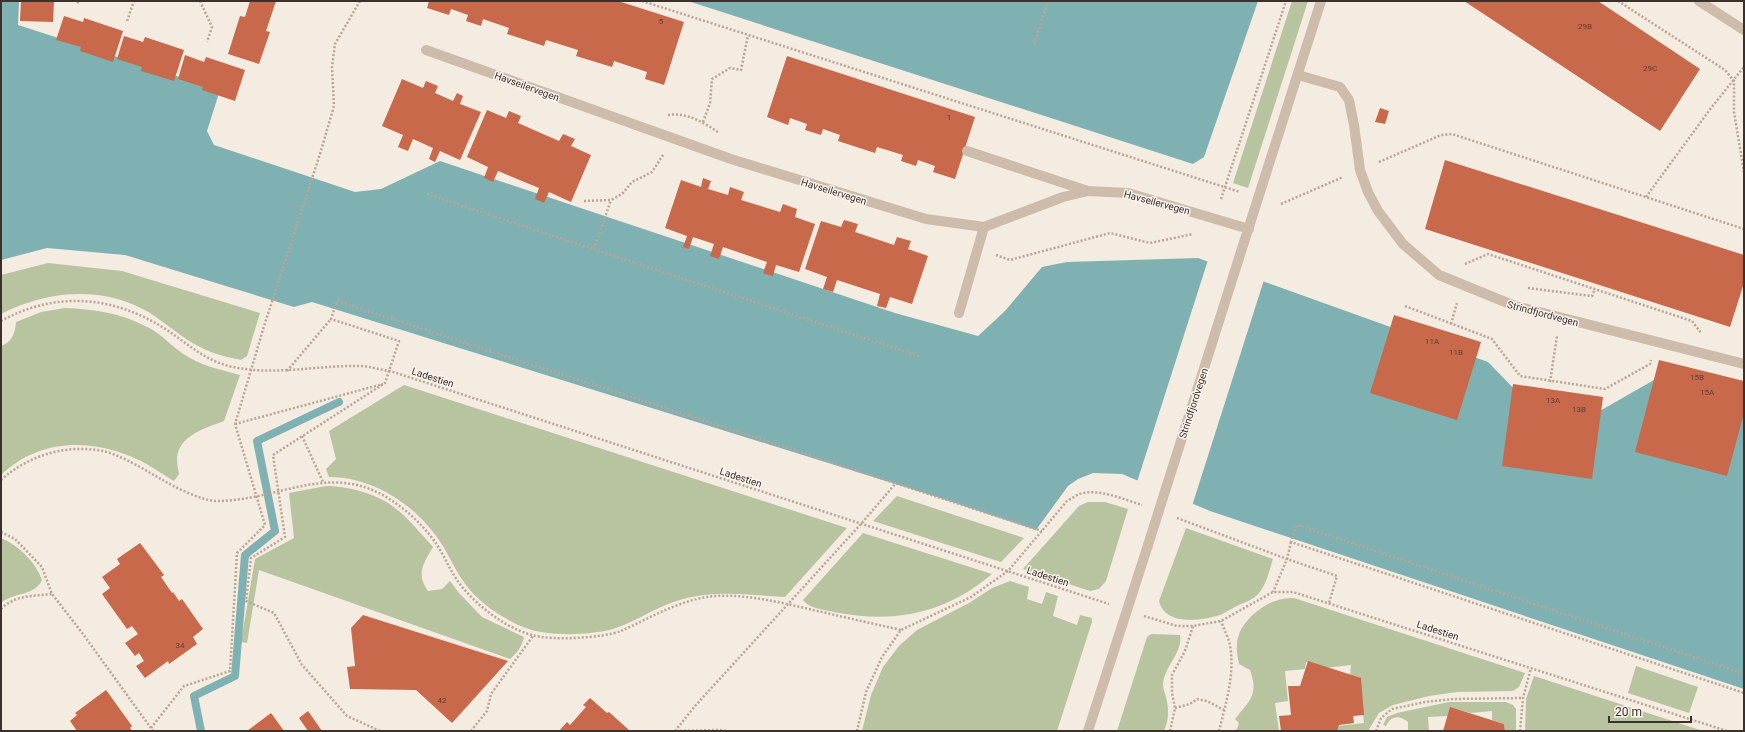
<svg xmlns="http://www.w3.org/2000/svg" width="1745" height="732" font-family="Roboto,sans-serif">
<rect width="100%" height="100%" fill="#f4ebe1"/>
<g fill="#b8c4a0">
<polygon points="1292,1 1308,1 1248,188 1233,183"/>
<path d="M48,263l74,8 138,42 -13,43 -6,4c-14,-3 -28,-6 -41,-13 -18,-9 -33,-23 -50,-34 -46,-28 -103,-23 -149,1v-39z"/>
<path d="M65,308c28,1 55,5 80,18 17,7 29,24 45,32 15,9 33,12 50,17l-16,46c-18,7 -45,14 -47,37 0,5 1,11 2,16l-5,7c-14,-8 -28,-19 -42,-24 -46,-19 -94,-17 -131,18v-129c11,-4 14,-12 15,-24l25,-10z"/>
<path d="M404,385l443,143 -62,69c-38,-2 -64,-7 -102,2 -24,6 -44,21 -67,29 -21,7 -59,8 -80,3 -23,-5 -57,-27 -70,-46 -10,-13 -16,-28 -25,-42 -24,-37 -67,-66 -112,-66l-3,-8 10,-10 -7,-28z"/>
<path d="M326,486c20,0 48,7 65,19 16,11 29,28 42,42 -10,17 -17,27 -5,44l14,-2 8,-8 9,12 23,24 42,20c-2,10 -7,16 -14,22l-251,-89 -12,73 -6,-1 14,-83 39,-21 -5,-45z"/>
<polygon points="897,496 1024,538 1001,562 873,521"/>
<polygon points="1088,502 1105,502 1128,509 1106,581 1099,589 1090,591 1023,569 1079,506"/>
<path d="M1186,528l87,31c-4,12 -7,29 -18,38 -4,3 -9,5 -14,7 -7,3 -14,8 -21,11 -20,6 -55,11 -61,-14z"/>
<path d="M863,533l129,41c-47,40 -99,50 -158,38 -12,-3 -24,-3 -31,-12z"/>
<path d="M1,538c18,8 34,23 41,42 -7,16 -28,12 -41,23z"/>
<polygon points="1010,581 1029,587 1027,599 1042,604 1046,592 1058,596 1053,616 1077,625 1080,615 1092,618 1092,622 1057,731 862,731 871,695 883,667 899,646 917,630 969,603 992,588"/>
<path d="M1294,598l231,75 -6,14 -6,4 -56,1 -28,4 -36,9 -14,8 -11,18h-32l1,-5 27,-3 -5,-44 -9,-3 1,-11 -26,3 -19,-6 -1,7 -20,2 3,30 -13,2 4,28h-47l5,-2 2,-6 -4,-4c15,-19 24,-24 15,-49l-11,-6c-1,-6 -3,-13 -2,-19 0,-21 25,-42 45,-46 4,-1 8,-1 12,-1z"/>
<path d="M1151,634l29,1c3,18 -16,31 -17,50 0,4 2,8 3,12 3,13 3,22 -2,34h-47l30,-94z"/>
<polygon points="1636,666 1698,687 1689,713 1628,693"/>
<polygon points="1534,676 1703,731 1525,731 1526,699"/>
<path d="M1449,702h57l7,3 3,4v22h-11l-1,-7 -12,-4v-9l-21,2 -20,-5 -3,8 -20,1 1,14h-21v-9c-8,-7 -17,-7 -22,4l-3,-1 4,-8 10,-4z"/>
</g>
<g fill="#7fb0b2">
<polygon points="1,1 19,1 18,25 220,90 207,131 214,145 355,192 381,189 440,161 895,313 978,336 1005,311 1042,267 1067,262 1198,258 1488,362 1524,399 1598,412 1661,376 1744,401 1744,689 1210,511 1122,474 1093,473 1078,479 1068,486 1036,530 934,496 312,302 294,307 125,255 47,248 1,260"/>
<polygon points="688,1 1258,1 1204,157 1193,164"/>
</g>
<polygon fill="#f4ebe1" points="1208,260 1264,280 1192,506 1137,482"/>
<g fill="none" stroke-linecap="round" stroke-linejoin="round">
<polyline stroke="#7fb0b2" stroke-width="8" points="201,731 194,696 235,676 245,555 275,531 257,441 339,402"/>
</g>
<g fill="#c8694b">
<polygon points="21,1 54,1 53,22 20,21"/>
<polygon points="250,1 276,1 266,31 270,32 259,64 228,54 240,16 245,17"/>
<polygon points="429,1 618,1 684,22 664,85 645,79 647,72 614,61 612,67 576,56 578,50 546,40 544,46 507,34 509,28 483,19 481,26 466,21 468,15 451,9 449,15 427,8"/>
<polygon points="1464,1 1598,1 1700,69 1660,131"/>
<polygon points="64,16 83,22 84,18 123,31 113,62 80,51 81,47 56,40"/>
<polygon points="124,36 143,42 145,37 184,50 174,81 141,71 142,67 117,59"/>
<polygon points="185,55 204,62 206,57 245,70 235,101 202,90 203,87 178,79"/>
<polygon points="787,56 975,117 955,179 933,172 935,166 918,160 916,166 901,161 903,155 877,147 875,153 838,141 840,135 823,129 821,135 805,130 807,124 790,118 788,125 767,117"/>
<polygon points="402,79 423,88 426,81 438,86 435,93 453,101 457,93 463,96 460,104 481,112 460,160 440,151 435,162 429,159 433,148 413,139 408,151 398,147 403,135 382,126"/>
<polygon points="1380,108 1389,111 1385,124 1375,122"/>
<polygon points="487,110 506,118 509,111 521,116 518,123 559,141 563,134 575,139 571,146 591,155 571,202 549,192 544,203 535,199 539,188 498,171 493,182 484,178 488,167 467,157"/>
<polygon points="1445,160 1744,255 1744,283 1730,327 1425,229"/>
<polygon points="703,178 711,181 708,189 728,195 730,187 744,192 741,200 780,212 783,204 797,209 795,217 815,224 799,272 776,265 773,276 768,275 763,273 767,262 723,247 719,259 710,256 714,244 693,237 689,249 683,247 687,236 665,228 681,180 701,187"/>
<polygon points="844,220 858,224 855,232 894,245 897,237 911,241 908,249 928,256 912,304 890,297 886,308 877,306 880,294 837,280 833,292 823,289 827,277 805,269 821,221 841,227"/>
<polygon points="1394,315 1481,342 1457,420 1370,393"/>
<polygon points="1659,360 1744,381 1744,413 1727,476 1635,452"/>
<polygon points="1513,384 1603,397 1592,479 1502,466"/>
<polygon points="140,543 164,575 161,577 172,593 173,592 179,601 182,599 203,629 193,637 197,644 169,664 168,661 145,678 136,666 144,661 139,653 135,656 125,643 138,634 132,626 127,629 102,594 110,588 102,577 120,564 117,559"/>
<polygon points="363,615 508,661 452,723 416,690 350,689 347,667 355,666 351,628"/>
<polygon points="1308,661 1361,678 1364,715 1353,716 1354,723 1339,725 1337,731 1281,731 1279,716 1291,715 1288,686 1300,686"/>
<polygon points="106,690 132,726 130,728 132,731 77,731 70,721 77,715 75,713"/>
<polygon points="590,698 607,713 609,712 630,731 559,731 567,722 570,725 586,707 583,705"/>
<polygon points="1450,707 1504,724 1505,731 1443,731"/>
<polygon points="308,711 322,731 308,731 299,718"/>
<polygon points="271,713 284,731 247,731"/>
</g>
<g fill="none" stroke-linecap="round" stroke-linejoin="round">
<g stroke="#b9a596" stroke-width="2.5" stroke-dasharray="2 2" stroke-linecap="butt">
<polyline points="200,1 212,27 207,42"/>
<polyline points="642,1 1240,192"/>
<polyline points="1618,1 1725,70 1734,81 1734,112 1744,172"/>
<polyline points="77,3 79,1"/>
<polyline points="127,21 134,1"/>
<polyline points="1034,44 1048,1"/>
<path d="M668,115c18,-3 35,7 50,17"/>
<polyline points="703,122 710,103 712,79 730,68 741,70 748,35"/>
<polyline points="1379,162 1441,135 1452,134 1744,229"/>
<polyline points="427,194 921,357"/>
<polyline points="1646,197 1711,108 1744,67"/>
<polyline points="1221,199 1286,1"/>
<polyline points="584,201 611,200 622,194 632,182 652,172 663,155"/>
<polyline points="1281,204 1343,177"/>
<polyline points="594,249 611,200"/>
<polyline points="996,255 1010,260 1110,233 1150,243 1193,234"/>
<polyline points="1465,264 1488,254 1692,321 1701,333"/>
<polyline points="1528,288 1592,296 1595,289"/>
<polyline points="1405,306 1492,339 1520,376 1605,389 1650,364 1651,360"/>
<path d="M1,321c56,-31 116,-25 169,11 20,14 38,30 63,35 42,9 85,-2 127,-1 10,0 20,4 30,5l719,233"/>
<polyline points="1451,324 1457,303"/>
<polyline points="287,371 331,319"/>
<polyline points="1550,382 1557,336"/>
<polyline points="235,424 383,384"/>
<polyline points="302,436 323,482"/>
<path d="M1,480c28,-25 65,-36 102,-29 20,5 40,18 58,28 13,8 41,22 56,22 62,0 114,-41 174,-1 17,11 35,28 46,45 9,14 15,30 26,43 17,20 43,40 69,47 19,6 71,3 89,-4 31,-14 60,-32 94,-35 31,-2 63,6 94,13 30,7 61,14 92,21"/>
<polyline points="1177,518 1287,559 1273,592"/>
<polyline points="1,532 15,539 42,567 52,594 83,634 153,731"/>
<polyline points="1291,542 1287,559 1337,576 1329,603"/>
<path d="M1,609c14,-14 32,-13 51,-15"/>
<polyline points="1144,616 1177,626 1193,626 1221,621 1273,592 1293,592 1727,731"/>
<polyline points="1744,674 1297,525 1291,542 1744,693"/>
<polyline points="1175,708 1190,704 1197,699 1207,701 1224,710"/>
<polyline points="151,728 184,686 230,671 237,553 265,525 235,424 265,323 320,154 334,106 332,67 335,44 360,1"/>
<polyline points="380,731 347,716 302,665 274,613 246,601 251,558 285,537 273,455 385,383 399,341 331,319 337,301 1042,531"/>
<polyline points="471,731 487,711 491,694 533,636"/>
<polyline points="675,731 695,706 861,524 896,483"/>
<polyline points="676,731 719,730 728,731"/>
<path d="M857,731l9,-39 16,-35 19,-27 70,-33 37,-26 59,-70c4,-2 8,-5 12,-7 19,-6 44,5 63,11"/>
<polyline points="1170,731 1175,708 1172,693 1172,675 1185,651 1193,626"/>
<path d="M1219,731c7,-28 16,-57 11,-86 -2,-8 -6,-16 -9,-24"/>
<polyline points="1376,731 1381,718 1392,709 1425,702 1453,699 1523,698"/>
<polyline points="1520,731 1523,698 1531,668"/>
</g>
<g stroke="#cdbbac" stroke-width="10">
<polyline points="1699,1 1744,30"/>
<polyline points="426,50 731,159 926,219 984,227 1063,197 1088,191 1128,193 1249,229"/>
<polyline points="1298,75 1340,87 1349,100 1354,125 1360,170 1368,192 1378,211 1403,244 1439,275 1515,306 1744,364"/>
<polyline points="967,151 1088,191"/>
<polyline points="1239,258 1321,1"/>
<polyline points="959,313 984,227"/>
<polyline points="1088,731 1148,545"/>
</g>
<polyline stroke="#cdbbac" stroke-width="10" points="1148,545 1239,258"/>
</g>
<g text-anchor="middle" stroke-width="3" stroke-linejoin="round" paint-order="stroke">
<g font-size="8" fill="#5e3e33">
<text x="661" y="24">5</text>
<text x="1585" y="29">29B</text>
<text x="1650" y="71">29C</text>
<text x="949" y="120">1</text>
<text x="1432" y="344">11A</text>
<text x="1456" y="355">11B</text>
<text x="1697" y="380">15B</text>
<text x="1707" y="395">15A</text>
<text x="1553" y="403">13A</text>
<text x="1579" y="412">13B</text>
<text x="180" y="648">34</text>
<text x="442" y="703">42</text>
</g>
<g font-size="10" fill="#3b302b" stroke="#fbf5ee">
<text transform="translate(527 86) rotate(20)" y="4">Havseilervegen</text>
<text transform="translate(834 191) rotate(17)" y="4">Havseilervegen</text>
<text transform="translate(1157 202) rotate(15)" y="4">Havseilervegen</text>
<text transform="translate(1543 313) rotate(15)" y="4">Strindfjordvegen</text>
<text transform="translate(433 377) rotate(18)" y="4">Ladestien</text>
<text transform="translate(1193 403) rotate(-72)" y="4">Strindfjordvegen</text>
<text transform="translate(741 477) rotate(18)" y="4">Ladestien</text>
<text transform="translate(1048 576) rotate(18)" y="4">Ladestien</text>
<text transform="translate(1438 630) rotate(18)" y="4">Ladestien</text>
</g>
</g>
<rect width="1745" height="732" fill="none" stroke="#3b302b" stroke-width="4"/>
<path d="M1609 716v6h82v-6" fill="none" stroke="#3b302b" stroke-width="2"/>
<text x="1615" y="716" font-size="12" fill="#3b302b" stroke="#fbf5ee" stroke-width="3" paint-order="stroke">20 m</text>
</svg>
